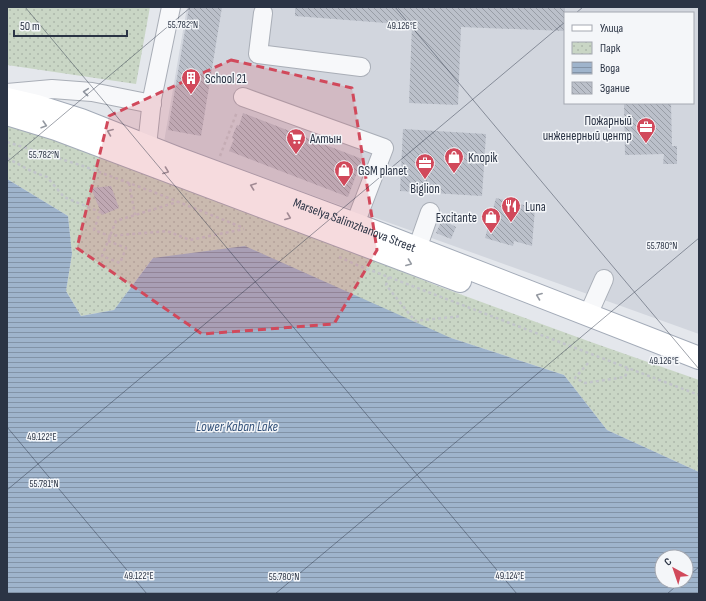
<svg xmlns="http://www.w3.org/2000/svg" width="706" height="601" font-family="'Sofia Sans Condensed',sans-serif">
<defs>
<pattern id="park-dots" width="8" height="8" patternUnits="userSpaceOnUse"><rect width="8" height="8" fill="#c9d6c5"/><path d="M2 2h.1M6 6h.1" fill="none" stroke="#adb8ab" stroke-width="1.8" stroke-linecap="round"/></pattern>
<pattern id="water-rules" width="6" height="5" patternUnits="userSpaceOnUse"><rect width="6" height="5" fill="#9fb4cc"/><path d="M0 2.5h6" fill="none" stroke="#8293a7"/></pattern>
<pattern id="building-back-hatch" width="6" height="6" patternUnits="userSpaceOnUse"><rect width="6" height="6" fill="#bbc0ca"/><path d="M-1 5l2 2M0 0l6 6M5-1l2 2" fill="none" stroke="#989da6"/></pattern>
</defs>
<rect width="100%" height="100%" fill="#e4e7ec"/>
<path fill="#d2d6de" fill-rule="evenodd" d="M187,7h512v327l-535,-192zM565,13h128v90h-128z"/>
<g fill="url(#park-dots)">
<polygon points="7,7 150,7 136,84 7,65"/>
<polygon points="7,125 103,152 438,286 588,341 699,380 699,472 607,430 564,375 451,338 153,258 114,310 81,316 66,291 72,254 68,216 7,179"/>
</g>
<path fill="url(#water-rules)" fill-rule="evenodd" d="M7,179l61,37 4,38 -6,37 15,25 33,-6 39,-52 92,-12 206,92 113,37 43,55 92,42v122h-692zM662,557h24v24h-24z"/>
<g fill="url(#building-back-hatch)">
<polygon points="189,7 222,7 201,136 168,130"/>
<polygon points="295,7 565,7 565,31 461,27 458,105 409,103 412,25 295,16"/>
<polygon points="624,103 671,103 672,146 677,146 677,164 663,164 664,154 625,155"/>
<polygon points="243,113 362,159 348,197 229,151 234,139 232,138 234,132 237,125 239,126"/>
<polygon points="403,129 486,134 482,196 400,191"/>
<polygon points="111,186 119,208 102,215 91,188"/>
<polygon points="496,198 535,208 532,246 514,241 513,246 485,238"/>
<polygon points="442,220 456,227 451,239 436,233"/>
</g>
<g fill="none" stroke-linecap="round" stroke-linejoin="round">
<defs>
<g id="minor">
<polyline points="263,13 258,54 361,67"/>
<polyline points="7,93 52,89 92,92 152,104"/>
<polyline points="243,97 384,148 355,224"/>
<polyline points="147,146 152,99 171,7"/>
<polyline points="417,249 430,212"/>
<polyline points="588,315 604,279"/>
</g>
<g id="major">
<path id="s1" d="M7,99l30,7 44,14 96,38 178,66 344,134"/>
<polyline points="7,114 56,129 460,281"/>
</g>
</defs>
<use href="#minor" stroke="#a9aeb7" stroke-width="20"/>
<use href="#major" stroke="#a3abb8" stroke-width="24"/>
<g stroke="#c2c5cb" stroke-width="2.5" stroke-dasharray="3 3" stroke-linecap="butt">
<polyline points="7,142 83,166 156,193 244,228"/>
<polyline points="220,156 237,112"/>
<polyline points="7,158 31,171 47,177 64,197 100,212 94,230 110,236 167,231 190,240 244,229"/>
<polyline points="129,183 135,215"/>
<polyline points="108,241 126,248 120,263 102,256 116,221 177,202"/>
<polyline points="339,257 357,265 699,395"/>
<polyline points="389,277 386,285 415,321 462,316"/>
<polyline points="588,363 575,378 585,383 625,377 628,368"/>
</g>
<use href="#minor" stroke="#f7f8fa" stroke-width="18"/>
<use href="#major" stroke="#fff" stroke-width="22"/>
</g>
<defs><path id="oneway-chevron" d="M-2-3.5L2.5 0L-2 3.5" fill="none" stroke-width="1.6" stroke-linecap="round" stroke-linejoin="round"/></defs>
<use stroke="#9196a0" href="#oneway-chevron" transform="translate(86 92) rotate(-175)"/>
<g stroke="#959aa2">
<use href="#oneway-chevron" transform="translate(44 125) rotate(17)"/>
<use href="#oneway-chevron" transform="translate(110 132) rotate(-158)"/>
<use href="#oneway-chevron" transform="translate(166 171) rotate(21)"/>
<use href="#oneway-chevron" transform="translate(253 186) rotate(-160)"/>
<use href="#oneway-chevron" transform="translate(288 217) rotate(21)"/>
<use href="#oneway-chevron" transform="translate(409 263) rotate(21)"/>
<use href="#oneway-chevron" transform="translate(539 296) rotate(-159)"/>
</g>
<path fill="#d1495b" fill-opacity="0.2" stroke="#d1495b" stroke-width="3" stroke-dasharray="8 5" stroke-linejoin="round" d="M231,60l121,28 25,162 -43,74 -132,10 -125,-86 32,-132z"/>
<path fill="none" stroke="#2b3445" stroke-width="1" stroke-opacity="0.45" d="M25,7l492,587M395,7l304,362M576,13l7,-6M7,162l184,-155M7,427l140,167M7,490l558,-468M686,578l13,-11M275,594l424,-356M667,594l15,-13"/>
<defs>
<symbol id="building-pin" viewBox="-11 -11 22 30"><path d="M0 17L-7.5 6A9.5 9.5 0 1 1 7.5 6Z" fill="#d1495b" stroke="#f4f6f9"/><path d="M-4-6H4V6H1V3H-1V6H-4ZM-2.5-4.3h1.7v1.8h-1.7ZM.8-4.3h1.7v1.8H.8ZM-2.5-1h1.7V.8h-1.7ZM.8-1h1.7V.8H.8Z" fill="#fff"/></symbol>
<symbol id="office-pin" viewBox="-11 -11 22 30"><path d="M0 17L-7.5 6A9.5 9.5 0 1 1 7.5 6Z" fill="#d1495b" stroke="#f4f6f9"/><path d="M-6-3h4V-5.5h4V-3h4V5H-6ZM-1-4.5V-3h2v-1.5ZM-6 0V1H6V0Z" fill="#fff"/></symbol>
<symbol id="supermarket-pin" viewBox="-11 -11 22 30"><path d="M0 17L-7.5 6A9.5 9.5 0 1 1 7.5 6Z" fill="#d1495b" stroke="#f4f6f9"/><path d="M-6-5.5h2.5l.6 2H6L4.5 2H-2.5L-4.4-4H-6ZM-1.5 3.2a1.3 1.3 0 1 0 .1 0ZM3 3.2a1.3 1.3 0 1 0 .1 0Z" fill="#fff"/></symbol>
<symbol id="shop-pin" viewBox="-11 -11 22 30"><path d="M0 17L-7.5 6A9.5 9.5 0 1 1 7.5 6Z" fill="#d1495b" stroke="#f4f6f9"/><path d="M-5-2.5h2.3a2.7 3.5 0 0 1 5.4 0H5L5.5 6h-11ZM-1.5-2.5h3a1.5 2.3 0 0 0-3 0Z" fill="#fff"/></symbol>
<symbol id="restaurant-pin" viewBox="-11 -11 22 30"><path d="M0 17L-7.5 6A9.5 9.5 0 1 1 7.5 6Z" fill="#d1495b" stroke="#f4f6f9"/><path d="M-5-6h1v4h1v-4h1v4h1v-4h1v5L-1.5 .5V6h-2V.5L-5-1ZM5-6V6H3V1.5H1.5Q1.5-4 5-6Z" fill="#fff"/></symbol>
</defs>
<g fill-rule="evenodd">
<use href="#building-pin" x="180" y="67" width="22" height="30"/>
<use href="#office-pin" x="635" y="116" width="22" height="30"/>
<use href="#supermarket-pin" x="285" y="127" width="22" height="30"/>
<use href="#shop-pin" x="443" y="146" width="22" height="30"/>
<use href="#office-pin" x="414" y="152" width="22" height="30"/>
<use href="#shop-pin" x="333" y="159" width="22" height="30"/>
<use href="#restaurant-pin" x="500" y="195" width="22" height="30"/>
<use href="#shop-pin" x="480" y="206" width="22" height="30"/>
</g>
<g text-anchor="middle" stroke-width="3" stroke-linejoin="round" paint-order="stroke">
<g font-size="13" fill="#2b3445" stroke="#f4f6f9" text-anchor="start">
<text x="205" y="83">School 21</text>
<text x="632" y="125" text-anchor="end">Пожарный<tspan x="632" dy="15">инженерный центр</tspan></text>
<text x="310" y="143">Алтын</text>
<text x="468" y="162">Knopik</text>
<text x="358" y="175">GSM planet</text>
<text x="425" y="193" text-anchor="middle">Biglion</text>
<text x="525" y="211">Luna</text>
<text x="477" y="222" text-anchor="end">Excitante</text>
</g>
<g font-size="13" fill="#2b3445" stroke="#f4f6f9">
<text dy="5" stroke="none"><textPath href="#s1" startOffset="370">Marselya Salimzhanova Street</textPath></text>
</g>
<g font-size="14" font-style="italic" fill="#34527a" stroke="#f4f6f9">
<text x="237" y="431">Lower Kaban Lake</text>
</g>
</g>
<g font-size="10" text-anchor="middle" fill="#2b3445" stroke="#f4f6f9" stroke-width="3" stroke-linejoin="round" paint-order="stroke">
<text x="183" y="28">55.782°N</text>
<text x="402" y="29">49.126°E</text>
<text x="44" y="158">55.782°N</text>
<text x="662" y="249">55.780°N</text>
<text x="664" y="364">49.126°E</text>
<text x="42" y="440">49.122°E</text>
<text x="44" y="487">55.781°N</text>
<text x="139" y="579">49.122°E</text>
<text x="510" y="579">49.124°E</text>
<text x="284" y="580">55.780°N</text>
</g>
<rect width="706" height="601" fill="none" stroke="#2b3445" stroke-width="16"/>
<rect x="564" y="12" width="130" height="92" fill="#f4f6f9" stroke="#a4a8b1"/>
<rect x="572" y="25" width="20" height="6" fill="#ffffff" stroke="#a4a8b1"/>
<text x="600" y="32" font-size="12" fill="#2b3445">Улица</text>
<rect x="572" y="42" width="20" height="12" fill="url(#park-dots)" stroke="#a4a8b1"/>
<text x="600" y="52" font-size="12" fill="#2b3445">Парк</text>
<rect x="572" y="62" width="20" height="12" fill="url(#water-rules)" stroke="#a4a8b1"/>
<text x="600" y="72" font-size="12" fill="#2b3445">Вода</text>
<rect x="572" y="82" width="20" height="12" fill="url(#building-back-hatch)" stroke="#a4a8b1"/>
<text x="600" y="92" font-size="12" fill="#2b3445">Здание</text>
<g transform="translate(674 569) rotate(320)"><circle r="19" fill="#f4f6f9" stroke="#a4a8b1"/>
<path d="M0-3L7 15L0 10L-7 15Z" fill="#d1495b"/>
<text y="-6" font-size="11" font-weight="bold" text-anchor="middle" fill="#2b3445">С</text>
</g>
<path d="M14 30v6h113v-6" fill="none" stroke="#2b3445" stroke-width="2"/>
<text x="20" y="30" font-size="12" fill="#2b3445" stroke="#f4f6f9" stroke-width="3" paint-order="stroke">50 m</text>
</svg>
